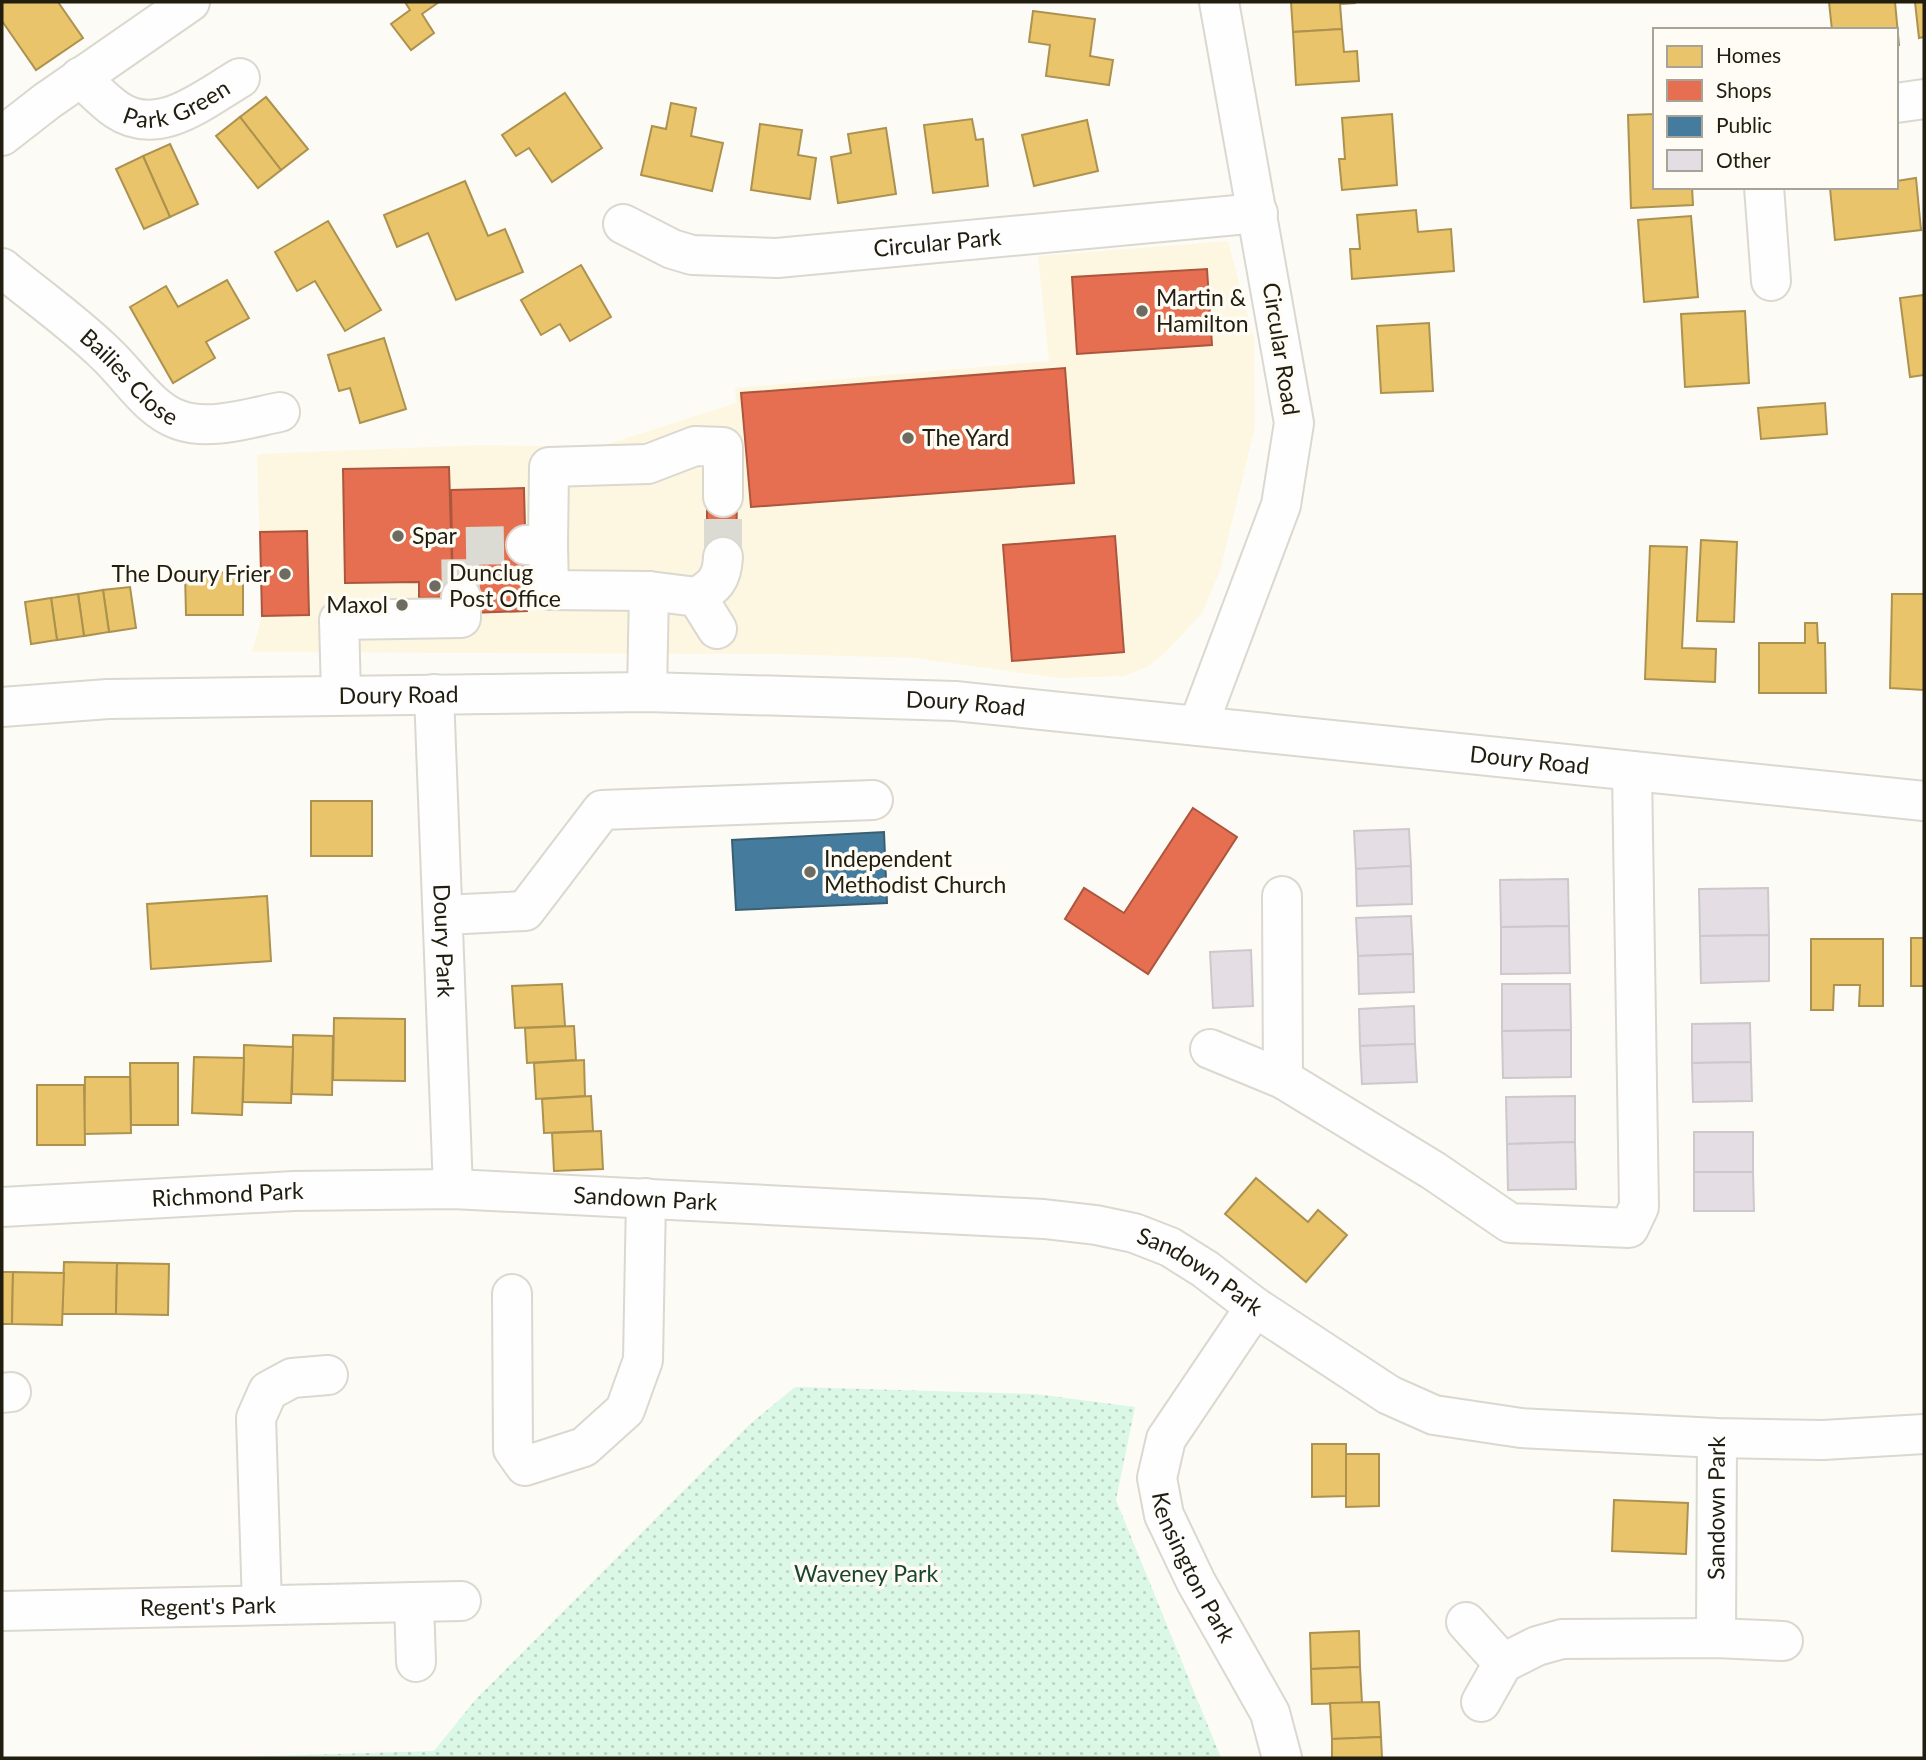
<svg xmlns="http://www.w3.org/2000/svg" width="1926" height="1760" font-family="Lato,sans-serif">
<defs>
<pattern id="park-dots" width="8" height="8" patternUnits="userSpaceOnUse" patternTransform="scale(1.75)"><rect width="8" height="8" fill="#dbf7e5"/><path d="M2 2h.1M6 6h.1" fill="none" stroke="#bcd3c3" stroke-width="1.8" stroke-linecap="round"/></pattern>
</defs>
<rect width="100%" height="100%" fill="#fcfbf6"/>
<polygon fill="#fdf7e1" points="1228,241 1254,339 1255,427 1220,571 1202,613 1169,649 1149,666 1124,676 1058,678 915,658 778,654 252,652 262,616 257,454 481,445 599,447 736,403 735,388 1049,361 1038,256"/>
<polygon fill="url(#park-dots)" points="795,1387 1035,1394 1135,1407 1116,1500 1221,1758 209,1758 434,1751 476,1699 749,1425"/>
<g fill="#e9c46a" stroke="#ad924f" stroke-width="2">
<polygon points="2,2 58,2 83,38 36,70 2,21"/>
<polygon points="405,2 439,2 422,14 434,33 411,50 391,24 410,10"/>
<polygon points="1291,2 1355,2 1355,3 1340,4 1342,29 1293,32"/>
<polygon points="1829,2 1895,2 1899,45 1896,45 1896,30 1832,30"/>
<polygon points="1915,2 1924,2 1924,37 1919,38"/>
<polygon points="1033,11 1095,19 1090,56 1113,60 1109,85 1046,76 1050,45 1029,42"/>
<polygon points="1342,29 1344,52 1357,51 1359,81 1296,85 1293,32"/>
<polygon points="565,93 602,148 552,182 529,148 516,156 502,135"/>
<polygon points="266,97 308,149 281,170 240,117"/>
<polygon points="671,103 696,108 691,136 723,143 712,191 641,175 652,126 666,129"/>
<polygon points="1392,114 1397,185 1342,190 1339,159 1345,159 1342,118"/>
<polygon points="1655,114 1655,187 1692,187 1693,205 1631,208 1628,115"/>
<polygon points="240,117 281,170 258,188 216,136"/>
<polygon points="972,119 976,140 983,139 988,186 933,193 924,125"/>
<polygon points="1087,120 1098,171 1034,186 1022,135"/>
<polygon points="760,124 802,130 798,155 816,158 810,199 751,190"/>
<polygon points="886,128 896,194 838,203 831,157 851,153 848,134"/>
<polygon points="170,144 198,204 170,217 143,156"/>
<polygon points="143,156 170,217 144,229 116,169"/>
<polygon points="1916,178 1921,230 1835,240 1830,188 1896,187 1896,181"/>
<polygon points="465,181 488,236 505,229 523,272 456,300 428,233 397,247 384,215"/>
<polygon points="1416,210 1418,232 1451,229 1454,271 1352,279 1350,249 1360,249 1357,215"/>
<polygon points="1691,216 1698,297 1644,302 1638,220"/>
<polygon points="328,221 381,310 345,331 315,281 297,291 275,252"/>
<polygon points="581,265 611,317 570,341 560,324 541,335 521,300"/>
<polygon points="227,280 249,318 206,342 215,358 173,383 130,307 166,286 178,307"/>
<polygon points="1924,295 1924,375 1910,377 1900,298"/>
<polygon points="1745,311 1749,383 1685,387 1681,314"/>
<polygon points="1429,323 1433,391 1381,393 1377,326"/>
<polygon points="384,338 406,409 360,423 350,388 339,391 328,355"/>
<polygon points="1825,403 1827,434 1761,439 1758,408"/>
<polygon points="1701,540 1737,542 1734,622 1697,621"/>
<polygon points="1650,546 1687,547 1682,648 1716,649 1715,682 1645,679"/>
<polygon points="243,572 243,615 186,615 185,573"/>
<polygon points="130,587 136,628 109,632 103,590"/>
<polygon points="103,590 109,632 84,636 78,594"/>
<polygon points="78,594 84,636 57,640 51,598"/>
<polygon points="1892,594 1924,594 1924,690 1890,688"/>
<polygon points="51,598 57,640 31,644 25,602"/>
<polygon points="1805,623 1817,623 1818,643 1825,643 1826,693 1759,693 1759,643 1805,643"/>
<rect x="311" y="801" width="61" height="55"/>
<polygon points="267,896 271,961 151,969 147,904"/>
<rect x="1911" y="938" width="13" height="48"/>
<polygon points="1811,939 1883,939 1883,1006 1859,1006 1860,985 1834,985 1833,1010 1811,1010"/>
<polygon points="562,984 565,1026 515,1028 512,986"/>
<polygon points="334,1018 405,1019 405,1081 333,1080"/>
<polygon points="574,1026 576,1060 527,1063 525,1028"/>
<polygon points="293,1035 333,1036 332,1095 292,1094"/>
<polygon points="244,1045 293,1047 291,1103 243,1102"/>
<polygon points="194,1057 244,1058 242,1115 192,1113"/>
<polygon points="584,1060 585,1096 536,1099 534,1063"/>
<polygon points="130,1063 178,1063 178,1125 131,1125"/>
<polygon points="85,1077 130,1077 131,1133 84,1134"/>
<polygon points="37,1085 84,1085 85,1145 37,1145"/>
<polygon points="591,1096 593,1131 544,1133 542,1099"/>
<polygon points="601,1131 603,1169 554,1171 552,1133"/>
<polygon points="1256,1178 1308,1222 1318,1210 1347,1235 1306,1282 1225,1214"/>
<polygon points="64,1262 117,1263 116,1314 62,1314"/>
<polygon points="117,1263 169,1264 168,1315 116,1314"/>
<polygon points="2,1272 13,1272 12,1324 2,1324"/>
<polygon points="13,1272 64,1273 62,1325 12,1324"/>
<polygon points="1312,1444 1346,1444 1346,1496 1312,1497"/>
<polygon points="1346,1454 1379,1454 1379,1506 1346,1507"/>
<polygon points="1614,1500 1688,1503 1686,1554 1612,1551"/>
<polygon points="1359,1631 1360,1667 1311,1669 1310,1633"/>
<polygon points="1360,1667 1362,1703 1312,1704 1311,1669"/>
<polygon points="1379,1702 1381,1737 1332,1739 1330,1703"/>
<polygon points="1381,1737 1382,1758 1332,1758 1332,1739"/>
</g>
<g fill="#e76f51" stroke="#ac563d" stroke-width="2">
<polygon points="1207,269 1212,345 1077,354 1072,277"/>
<polygon points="1065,368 1074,483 751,507 741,393"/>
<polygon points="449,467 453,597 419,598 419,582 345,583 343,469"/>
<polygon points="524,488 527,611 469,613 453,597 451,490"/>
<polygon points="707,497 737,498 736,557 707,557"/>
<polygon points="307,531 309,615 262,616 260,532"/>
<polygon points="1115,536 1124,652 1012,661 1003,545"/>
<polygon points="1193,808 1237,837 1148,974 1065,919 1084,888 1124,913"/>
</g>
<polygon fill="#457b9d" stroke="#3a5f72" stroke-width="2" points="884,832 887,903 736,910 732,840"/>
<g fill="#e4dde3" stroke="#cdc8cc" stroke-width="2">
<polygon points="1409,829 1411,866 1356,869 1354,831"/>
<polygon points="1411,866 1412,904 1357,906 1356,869"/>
<polygon points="1568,879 1569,926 1501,927 1500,880"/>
<polygon points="1768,888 1769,935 1700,936 1699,889"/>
<polygon points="1411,916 1413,954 1358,956 1356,918"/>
<polygon points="1569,926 1570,973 1501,974 1501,927"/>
<polygon points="1769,935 1769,981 1701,983 1700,936"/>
<polygon points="1251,950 1253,1006 1213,1008 1210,952"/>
<polygon points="1413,954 1414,992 1359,994 1358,956"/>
<polygon points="1502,984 1570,984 1571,1030 1502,1031"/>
<polygon points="1414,1006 1415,1044 1360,1046 1359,1009"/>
<polygon points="1750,1023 1751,1062 1692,1063 1692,1024"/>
<polygon points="1571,1030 1571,1077 1503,1078 1502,1031"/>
<polygon points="1415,1044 1417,1082 1362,1084 1360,1046"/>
<polygon points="1751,1062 1752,1101 1693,1102 1692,1063"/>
<polygon points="1575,1096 1575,1142 1507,1144 1506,1097"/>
<rect x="1694" y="1132" width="59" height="40"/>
<polygon points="1575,1142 1576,1189 1508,1190 1507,1144"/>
<polygon points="1694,1172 1753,1172 1754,1211 1694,1211"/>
</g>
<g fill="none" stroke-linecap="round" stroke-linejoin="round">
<g stroke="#dbdad3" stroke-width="38" stroke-dasharray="38 19" stroke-linecap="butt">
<polyline points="723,557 723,497"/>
<polyline points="461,597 460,546 526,545"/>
</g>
<defs>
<g id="minor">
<path id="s1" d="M80,77c12,11 24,24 37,33 42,28 87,-11 123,-32"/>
<polyline points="1896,103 1924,99"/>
<polyline points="2,136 47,101 190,2"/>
<polyline points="1764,187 1771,281"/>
<path id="s2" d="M623,224l49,25 20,6 85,3 481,-45"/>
<path id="s3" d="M2,268c34,28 71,54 103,85 23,21 44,57 74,67 31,11 70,-2 101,-8"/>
<polyline points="526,545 548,545 549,590 649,591 697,597 717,629"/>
<polyline points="548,545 549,467 648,464 695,446 723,447 723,497"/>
<path d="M697,597c18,-11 25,-18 26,-40"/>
<polyline points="647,692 649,591"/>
<polyline points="341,694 339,620 461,618 461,597"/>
<path id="s4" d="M434,694l19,495"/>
<path id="s5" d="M2,707l106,-8 539,-7 308,9 969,100"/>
<polyline points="1198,726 1281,505 1294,423 1219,2"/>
<polyline points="1282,896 1283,1079 1434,1171 1510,1223 1629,1228 1639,1207 1632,771"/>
<polyline points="444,915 525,911 602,810 873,800"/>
<polyline points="1210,1049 1283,1079"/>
<path id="s6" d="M2,1207l292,-16 159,-2 591,30 52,6 38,8 36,14 35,22 50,38 134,88 45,20 87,13 196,10 106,2 101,-6"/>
<polyline points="512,1294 513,1449 525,1466 584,1447 625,1410 643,1360 646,1198"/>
<path id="s7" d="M1255,1307l-89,132 -9,39 7,37 32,67 74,131 12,45"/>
<polyline points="2,1393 11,1392"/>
<polyline points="414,1602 416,1662"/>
<polyline points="262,1605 256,1418 268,1391 292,1378 328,1375"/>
<path id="s8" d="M2,1611l459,-10"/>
<polyline points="1466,1622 1503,1663"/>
<path id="s9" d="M1716,1638l1,-200"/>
<polyline points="1481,1702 1503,1663 1537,1646 1562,1639 1716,1638 1783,1641"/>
</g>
</defs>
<use href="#minor" stroke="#dad8cf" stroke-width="42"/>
<use href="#minor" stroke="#fffefe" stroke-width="38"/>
</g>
<g fill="#6e6b60" stroke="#fefcf4" stroke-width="2.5">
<circle cx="1142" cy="311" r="7"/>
<circle cx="908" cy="438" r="7"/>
<circle cx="398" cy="536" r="7"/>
<circle cx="285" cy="574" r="7"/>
<circle cx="435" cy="586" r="7"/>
<circle cx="402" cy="605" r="7"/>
<circle cx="810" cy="872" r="7"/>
</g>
<g text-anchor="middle" stroke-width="7" stroke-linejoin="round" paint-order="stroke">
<g font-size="23" fill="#211d0f" stroke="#fefcf4">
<text dy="8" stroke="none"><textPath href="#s1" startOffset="114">Park Green</textPath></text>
<text dy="8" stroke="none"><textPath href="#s2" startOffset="322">Circular Park</textPath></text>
<text transform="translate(1281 349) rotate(81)" y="8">Circular Road</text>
<text dy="8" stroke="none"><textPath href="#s3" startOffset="168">Bailies Close</textPath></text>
<text dy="8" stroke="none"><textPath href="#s5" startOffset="397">Doury Road</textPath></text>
<text dy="8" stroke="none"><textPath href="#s5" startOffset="964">Doury Road</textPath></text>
<text dy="8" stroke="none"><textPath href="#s5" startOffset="1531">Doury Road</textPath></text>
<text dy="8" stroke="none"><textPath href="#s4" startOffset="247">Doury Park</textPath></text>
<text dy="8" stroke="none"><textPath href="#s6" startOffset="226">Richmond Park</textPath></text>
<text dy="8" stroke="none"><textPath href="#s6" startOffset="644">Sandown Park</textPath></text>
<text dy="8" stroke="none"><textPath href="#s6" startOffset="1211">Sandown Park</textPath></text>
<text dy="8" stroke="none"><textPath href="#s9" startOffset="130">Sandown Park</textPath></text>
<text dy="8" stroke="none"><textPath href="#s7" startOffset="296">Kensington Park</textPath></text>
<text dy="8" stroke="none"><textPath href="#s8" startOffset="206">Regent's Park</textPath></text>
</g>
<g font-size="23" fill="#211d0f" stroke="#fefcf4" text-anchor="start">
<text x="1156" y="306">Martin &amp;<tspan x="1156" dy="26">Hamilton</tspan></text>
<text x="922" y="446">The Yard</text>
<text x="412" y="544">Spar</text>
<text x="449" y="581">Dunclug<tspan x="449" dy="26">Post Office</tspan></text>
<text x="271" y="582" text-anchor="end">The Doury Frier</text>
<text x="388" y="613" text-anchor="end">Maxol</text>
<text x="824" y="867">Independent<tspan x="824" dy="26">Methodist Church</tspan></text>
</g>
<g font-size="23" fill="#174530" stroke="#fefcf4">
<text x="866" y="1582">Waveney Park</text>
</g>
</g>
<rect width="1926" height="1760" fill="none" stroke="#211d0f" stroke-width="7"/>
<rect x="1653" y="28" width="245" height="161" fill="#fefcf4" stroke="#a6a398" stroke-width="2"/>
<rect x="1667" y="46" width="35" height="21" fill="#e9c46a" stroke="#a6a398" stroke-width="2"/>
<text x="1716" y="63" font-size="21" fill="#211d0f">Homes</text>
<rect x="1667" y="80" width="35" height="21" fill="#e76f51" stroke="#a6a398" stroke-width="2"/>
<text x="1716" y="98" font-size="21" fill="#211d0f">Shops</text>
<rect x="1667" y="116" width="35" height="21" fill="#457b9d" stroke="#a6a398" stroke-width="2"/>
<text x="1716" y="133" font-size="21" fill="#211d0f">Public</text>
<rect x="1667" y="150" width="35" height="21" fill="#e4dde3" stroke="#a6a398" stroke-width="2"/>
<text x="1716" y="168" font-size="21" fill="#211d0f">Other</text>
</svg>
